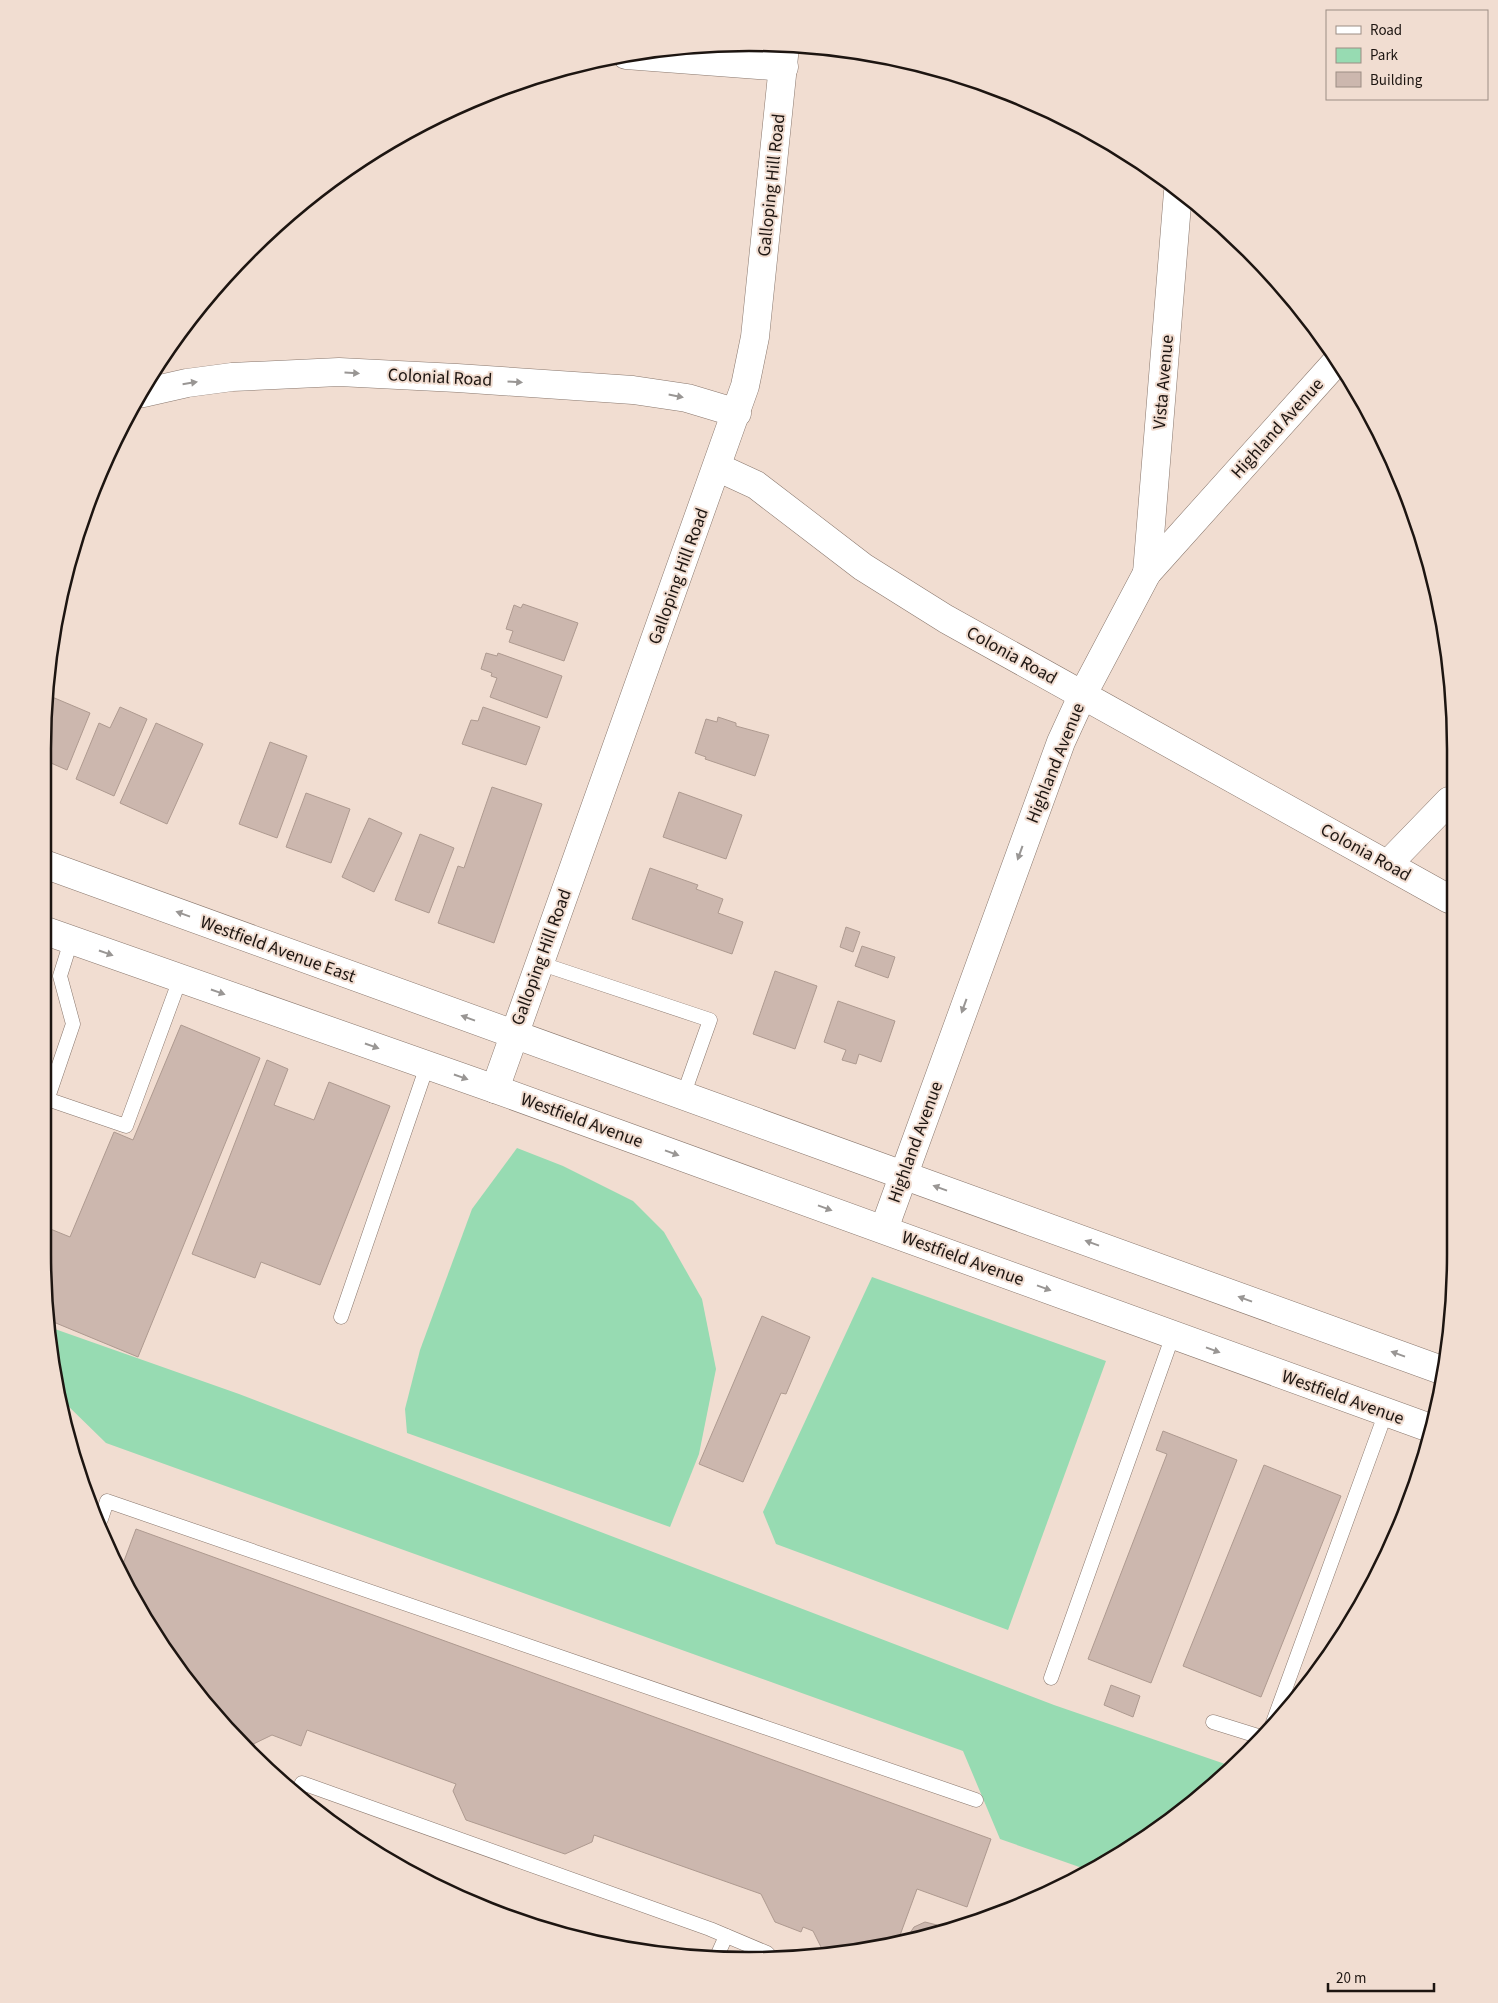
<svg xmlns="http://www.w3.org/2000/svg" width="1498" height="2003" font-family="'Source Sans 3',sans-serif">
<rect width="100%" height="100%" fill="#f1ddd1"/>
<g fill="#97dbb2">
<polygon points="517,1148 563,1166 633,1201 664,1232 702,1299 716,1369 699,1454 670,1527 407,1433 405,1409 420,1350 472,1209"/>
<polygon points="872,1277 1106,1361 1008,1630 776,1544 763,1512"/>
<polygon points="52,1328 239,1394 1054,1705 1228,1765 1142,1841 1085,1869 1000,1839 963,1751 106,1443 62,1400"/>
</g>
<g fill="#ccb7ae" stroke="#ae9a90">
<polygon points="523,604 578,623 564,661 509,642 513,631 506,629 514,605 521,608"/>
<polygon points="486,653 497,656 498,653 562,676 547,718 490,697 497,678 491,676 492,673 481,669"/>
<polygon points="45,694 90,713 67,770 44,760"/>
<polygon points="120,707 147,719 114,796 76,779 99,723 110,728"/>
<polygon points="483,707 540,727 526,765 462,744 471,720 478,721"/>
<polygon points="718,717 736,723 736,726 769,735 755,776 705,759 706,757 695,753 706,719 717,722"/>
<polygon points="156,723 203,744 167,824 120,803"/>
<polygon points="270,742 307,756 277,838 239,824"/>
<polygon points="492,787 542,804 494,943 438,923 458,866 464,868"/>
<polygon points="679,792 742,815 726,859 663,837"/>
<polygon points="306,793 350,809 331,863 286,847"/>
<polygon points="369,818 402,833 374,892 342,877"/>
<polygon points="420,834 454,848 429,913 395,900"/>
<polygon points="650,868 698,885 696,889 723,899 718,913 743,922 732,954 632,919"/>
<polygon points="846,927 860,932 853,952 840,947"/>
<polygon points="862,946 895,957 888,978 855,966"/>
<polygon points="775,971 817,986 795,1049 753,1034"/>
<polygon points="838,1001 895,1021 881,1062 859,1054 856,1064 842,1060 846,1050 824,1042"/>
<polygon points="181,1025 260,1058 138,1357 51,1321 42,1254 43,1226 70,1237 114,1132 133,1140"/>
<polygon points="267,1060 288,1069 274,1105 314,1120 329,1082 390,1106 320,1285 261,1262 255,1278 192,1254"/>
<polygon points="762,1316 810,1337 786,1394 781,1393 743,1482 699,1464"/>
<polygon points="1163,1431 1237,1460 1151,1683 1088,1659 1167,1454 1156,1450"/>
<polygon points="1264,1465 1341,1496 1261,1697 1183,1666"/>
<polygon points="136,1529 991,1839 967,1907 917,1889 899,1938 824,1953 813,1931 803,1927 801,1932 775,1922 761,1894 594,1835 592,1842 565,1854 466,1820 453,1791 456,1784 307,1730 301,1746 272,1735 245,1748 137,1607 121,1569"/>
<polygon points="1111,1685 1140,1696 1133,1717 1104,1705"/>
<polygon points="925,1922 937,1925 941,1930 908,1936 914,1927"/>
</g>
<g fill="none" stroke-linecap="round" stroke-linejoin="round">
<defs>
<g id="service">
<polyline points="539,963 710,1020 683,1096"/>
<polyline points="47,1099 126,1126 180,979"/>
<polyline points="43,1112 73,1024 60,976 71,941"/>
<polyline points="341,1317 427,1066"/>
<polyline points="101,1519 107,1501 976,1800"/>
<polyline points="1051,1678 1173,1335"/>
<polyline points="1213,1722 1261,1737"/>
<polyline points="1271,1728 1386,1412"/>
<polyline points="296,1795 302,1783 710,1929 767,1953 771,1957"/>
<polyline points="718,1954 726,1936"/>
</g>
<g id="minor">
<polyline points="626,55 784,67"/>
<polyline points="143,393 187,383 232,377 339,372 457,378 633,390 687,398 737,413"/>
<polyline points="717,467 756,485 863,567 946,619 1449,899"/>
<polyline points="1147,573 1178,192"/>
<polyline points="1388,864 1449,801"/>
<polyline points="884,1229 1061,742 1083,694 1147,573 1338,360"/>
</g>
<polyline id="secondary" points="495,1089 745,386 755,337 785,46"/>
<g id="primary">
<polyline points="44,864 1444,1371"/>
<polyline points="43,930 495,1089 1430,1428"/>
</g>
</defs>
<use href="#service" stroke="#89776d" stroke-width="15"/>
<use href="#minor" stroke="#89776d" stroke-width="29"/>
<use href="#secondary" stroke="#89776d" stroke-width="29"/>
<use href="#primary" stroke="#89776d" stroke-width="29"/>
<use href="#service" stroke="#fff" stroke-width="14"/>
<use href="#minor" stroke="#fff" stroke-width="28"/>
<use href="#secondary" stroke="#fff" stroke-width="28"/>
<use href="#primary" stroke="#fff" stroke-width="28"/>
</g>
<defs><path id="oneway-solid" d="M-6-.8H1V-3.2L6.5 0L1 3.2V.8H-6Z" transform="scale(1.25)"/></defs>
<g fill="#999694">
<use href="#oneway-solid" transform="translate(352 373) rotate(3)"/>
<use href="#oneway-solid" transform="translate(515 382) rotate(4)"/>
<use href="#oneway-solid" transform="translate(190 383) rotate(-9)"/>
<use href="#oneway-solid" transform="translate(676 396) rotate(11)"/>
<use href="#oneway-solid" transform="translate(1020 853) rotate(110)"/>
<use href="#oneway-solid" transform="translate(183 914) rotate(-160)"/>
<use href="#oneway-solid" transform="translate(106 953) rotate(19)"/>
<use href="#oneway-solid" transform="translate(218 992) rotate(19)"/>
<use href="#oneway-solid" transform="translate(964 1006) rotate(110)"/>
<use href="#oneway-solid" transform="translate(468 1018) rotate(-160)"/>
<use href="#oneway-solid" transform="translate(372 1046) rotate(19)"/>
<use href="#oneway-solid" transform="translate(461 1077) rotate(19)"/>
<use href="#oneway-solid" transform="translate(672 1153) rotate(20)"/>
<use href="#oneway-solid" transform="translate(940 1188) rotate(-160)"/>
<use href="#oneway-solid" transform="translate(825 1208) rotate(20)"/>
<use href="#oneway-solid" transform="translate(1092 1243) rotate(-160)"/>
<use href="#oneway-solid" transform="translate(1044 1288) rotate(20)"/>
<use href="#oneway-solid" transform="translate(1245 1299) rotate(-160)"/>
<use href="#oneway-solid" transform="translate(1213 1350) rotate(20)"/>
<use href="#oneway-solid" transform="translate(1398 1354) rotate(-160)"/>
</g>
<g text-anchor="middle" stroke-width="4" stroke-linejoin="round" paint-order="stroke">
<g font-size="18" fill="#1d1511" stroke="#f1ddd1">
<text transform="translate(771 185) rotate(-84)" y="6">Galloping Hill Road</text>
<text transform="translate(440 377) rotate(3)" y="6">Colonial Road</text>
<text transform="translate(1163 382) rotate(-85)" y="6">Vista Avenue</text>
<text transform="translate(1277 428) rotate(-48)" y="6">Highland Avenue</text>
<text transform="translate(678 576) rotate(-70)" y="6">Galloping Hill Road</text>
<text transform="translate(1012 655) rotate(29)" y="6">Colonia Road</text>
<text transform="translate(1055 763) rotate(-68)" y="6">Highland Avenue</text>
<text transform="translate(1366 852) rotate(29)" y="6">Colonia Road</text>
<text transform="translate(278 949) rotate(20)" y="6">Westfield Avenue East</text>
<text transform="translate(541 957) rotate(-70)" y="6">Galloping Hill Road</text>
<text transform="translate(582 1120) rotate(20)" y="6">Westfield Avenue</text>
<text transform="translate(915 1142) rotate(-70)" y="6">Highland Avenue</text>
<text transform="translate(963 1258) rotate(20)" y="6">Westfield Avenue</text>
<text transform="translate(1343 1397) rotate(20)" y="6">Westfield Avenue</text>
</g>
</g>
<path d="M0 0H1498V2003H0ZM749 51H749A698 698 0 0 1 1447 749V1254A698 698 0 0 1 749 1952H749A698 698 0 0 1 51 1254V749A698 698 0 0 1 749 51Z" fill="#f1ddd1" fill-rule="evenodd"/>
<path fill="none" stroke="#1d1511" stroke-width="2.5" d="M749 51H749A698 698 0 0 1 1447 749V1254A698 698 0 0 1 749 1952H749A698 698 0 0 1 51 1254V749A698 698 0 0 1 749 51Z"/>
<rect x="1326" y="10" width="162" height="90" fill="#f1ddd1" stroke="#9c8d84"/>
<rect x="1336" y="26" width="25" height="8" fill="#ffffff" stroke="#9c8d84"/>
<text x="1370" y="35" font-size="15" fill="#1d1511">Road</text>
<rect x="1336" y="48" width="25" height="15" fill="#97dbb2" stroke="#9c8d84"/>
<text x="1370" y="60" font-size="15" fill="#1d1511">Park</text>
<rect x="1336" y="72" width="25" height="15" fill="#ccb7ae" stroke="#9c8d84"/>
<text x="1370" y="85" font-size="15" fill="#1d1511">Building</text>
<path d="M1328 1983v8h106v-8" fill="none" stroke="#1d1511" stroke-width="2.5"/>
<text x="1336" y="1983" font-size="15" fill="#1d1511" stroke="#f1ddd1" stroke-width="4" paint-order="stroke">20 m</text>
</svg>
